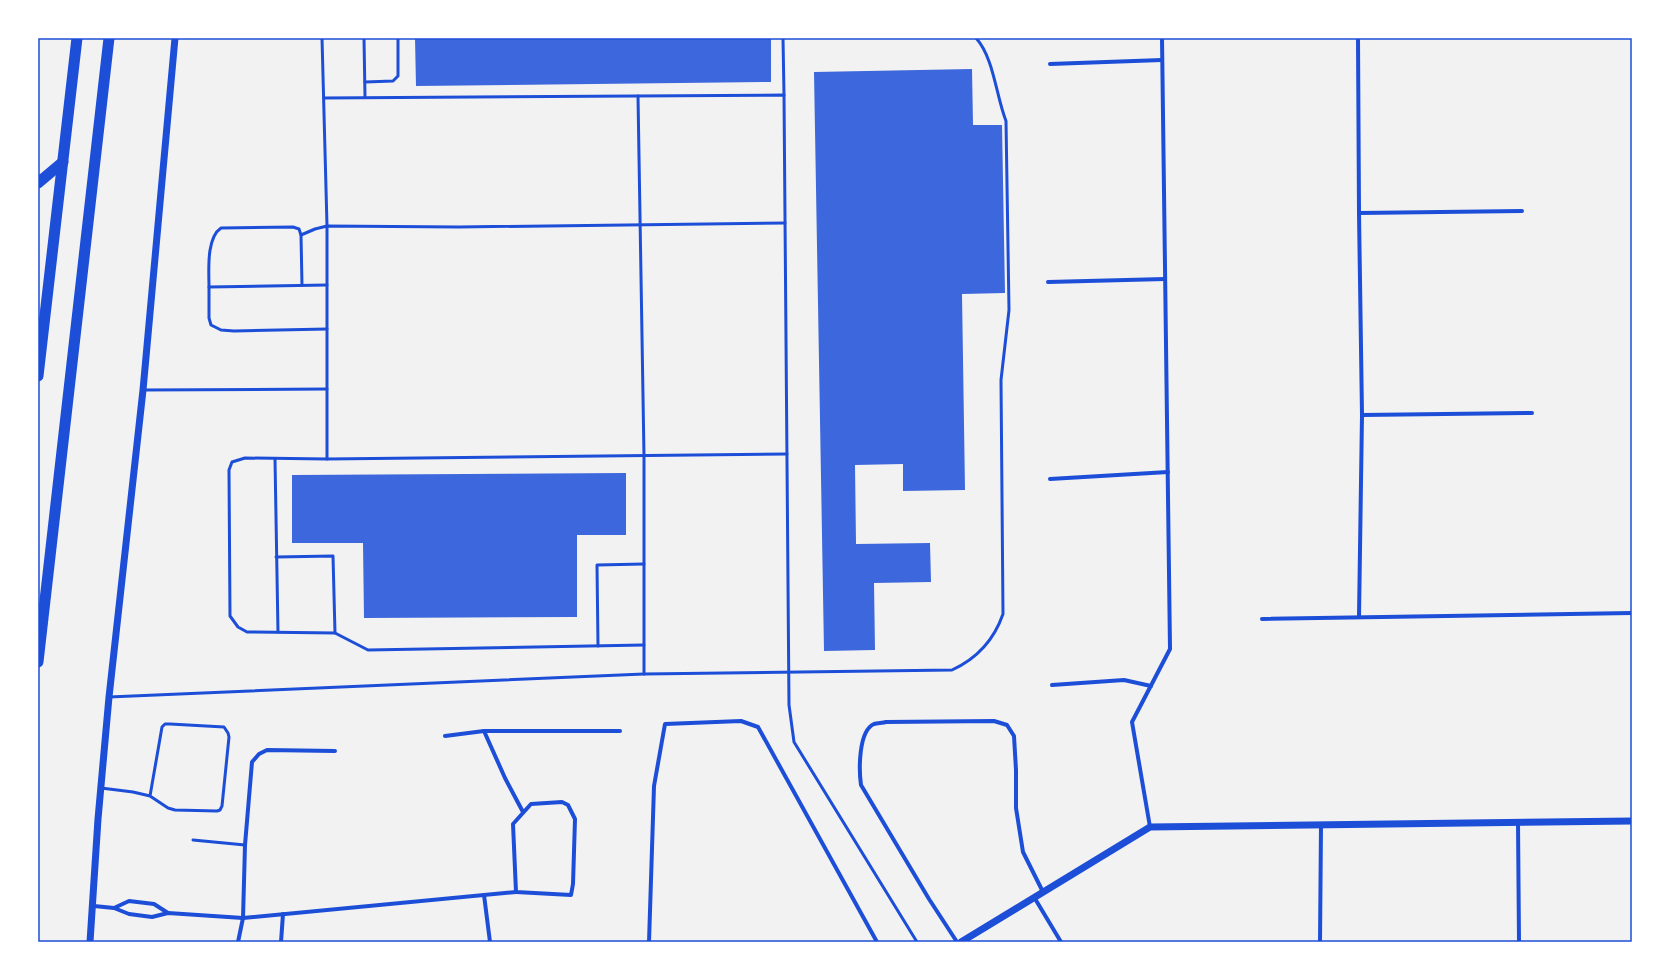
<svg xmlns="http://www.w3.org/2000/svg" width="1670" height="980" font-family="'Work Sans',sans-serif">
<rect width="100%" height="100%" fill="#f2f2f2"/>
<g fill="#3d67dc">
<polygon points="415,38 771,38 771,82 416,86"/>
<polygon points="972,69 973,125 1002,125 1005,293 962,294 965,490 903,491 903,464 855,465 856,544 930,543 931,582 874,583 875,650 824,651 814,72"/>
<polygon points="626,473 626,535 577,535 577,617 364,618 363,543 292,543 292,475"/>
</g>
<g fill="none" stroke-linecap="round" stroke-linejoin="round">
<g stroke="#1d4ed8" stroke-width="3">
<polyline points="322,38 327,226 327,459 787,454"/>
<polyline points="364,38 365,97"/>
<polyline points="783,38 784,95"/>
<polyline points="365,82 393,81 398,76 398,38"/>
<polyline points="638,96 644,456 644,674"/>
<polyline points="324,98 784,95 789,705 794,742 917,942"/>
<polyline points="301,235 315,229 327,226 459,227 785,223"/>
<polyline points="327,285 209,287 209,318 211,325 221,330 234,331 327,329"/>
<path d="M209,287c0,-16 -3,-49 12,-59l72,-1 6,2 2,6 1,50"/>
<polyline points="143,390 327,389"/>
<polyline points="275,459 278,632"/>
<polyline points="327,459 245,458 232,462 229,470 230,616 238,627 247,632 335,633 368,650 644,645"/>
<polyline points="276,557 333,556 335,633"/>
<polyline points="598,646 597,565 644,564"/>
<path d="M109,697l535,-23 308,-4c24,-11 42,-30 51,-56l-2,-234 8,-70 -3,-189c-10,-25 -12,-63 -30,-83"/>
<polyline points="101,788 133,792 150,796 168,808 175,810 217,811 220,810 222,806 229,737 228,733 224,727 170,724 165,724 162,727 150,796"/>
<polyline points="193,840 245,845"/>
</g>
<g stroke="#1d4ed8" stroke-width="4">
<polyline points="1358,38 1359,213 1362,415 1359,617"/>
<polyline points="1050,64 1162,60"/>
<polyline points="1359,213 1522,211"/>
<polyline points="1048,282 1165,279"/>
<polyline points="1362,415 1532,413"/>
<polyline points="1050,479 1168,472"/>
<polyline points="1262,619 1632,613"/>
<polyline points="1052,685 1124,680 1151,686"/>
<polyline points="484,731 505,778 523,812"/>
<polyline points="445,736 484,731 620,731"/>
<polygon points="562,802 568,805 575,819 573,884 571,895 516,892 513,824 531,804"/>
<polyline points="1518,822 1519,942"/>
<polyline points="1150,827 1132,722 1170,649 1162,38"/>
<polyline points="484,895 490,942"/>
<polyline points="1034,897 1061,942"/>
<polyline points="94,906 114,908 129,914 152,917 168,913 243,918 516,892"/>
<polyline points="114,908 129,901 154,904 168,913"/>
<polyline points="238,942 243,918 245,845 252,762 259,754 267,750 335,751"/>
<polyline points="281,942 283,914"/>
<polyline points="649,942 654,786 665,724 741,721 758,727 877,942"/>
<path d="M957,942l-28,-43 -68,-114c-2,-14 -3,-54 13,-61 3,-1 9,-1 12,-2l108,-1 13,4 7,11 2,34v38l7,44 20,40"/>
<polyline points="1320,942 1321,825"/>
</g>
<g stroke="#1d4ed8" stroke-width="7">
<polyline points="90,942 98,819 109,697 143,390 175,38"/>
<polyline points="961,942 1150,827 1632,821"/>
</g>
<g stroke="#1d4ed8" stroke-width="11">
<polyline points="38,183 63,162"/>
<polyline points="38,376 77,38"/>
<polyline points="38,662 109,38"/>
</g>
</g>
<rect width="1670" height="980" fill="none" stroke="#ffffff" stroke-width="78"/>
<rect x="39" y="39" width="1592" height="902" fill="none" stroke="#1d4ed8" stroke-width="1.5"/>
</svg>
